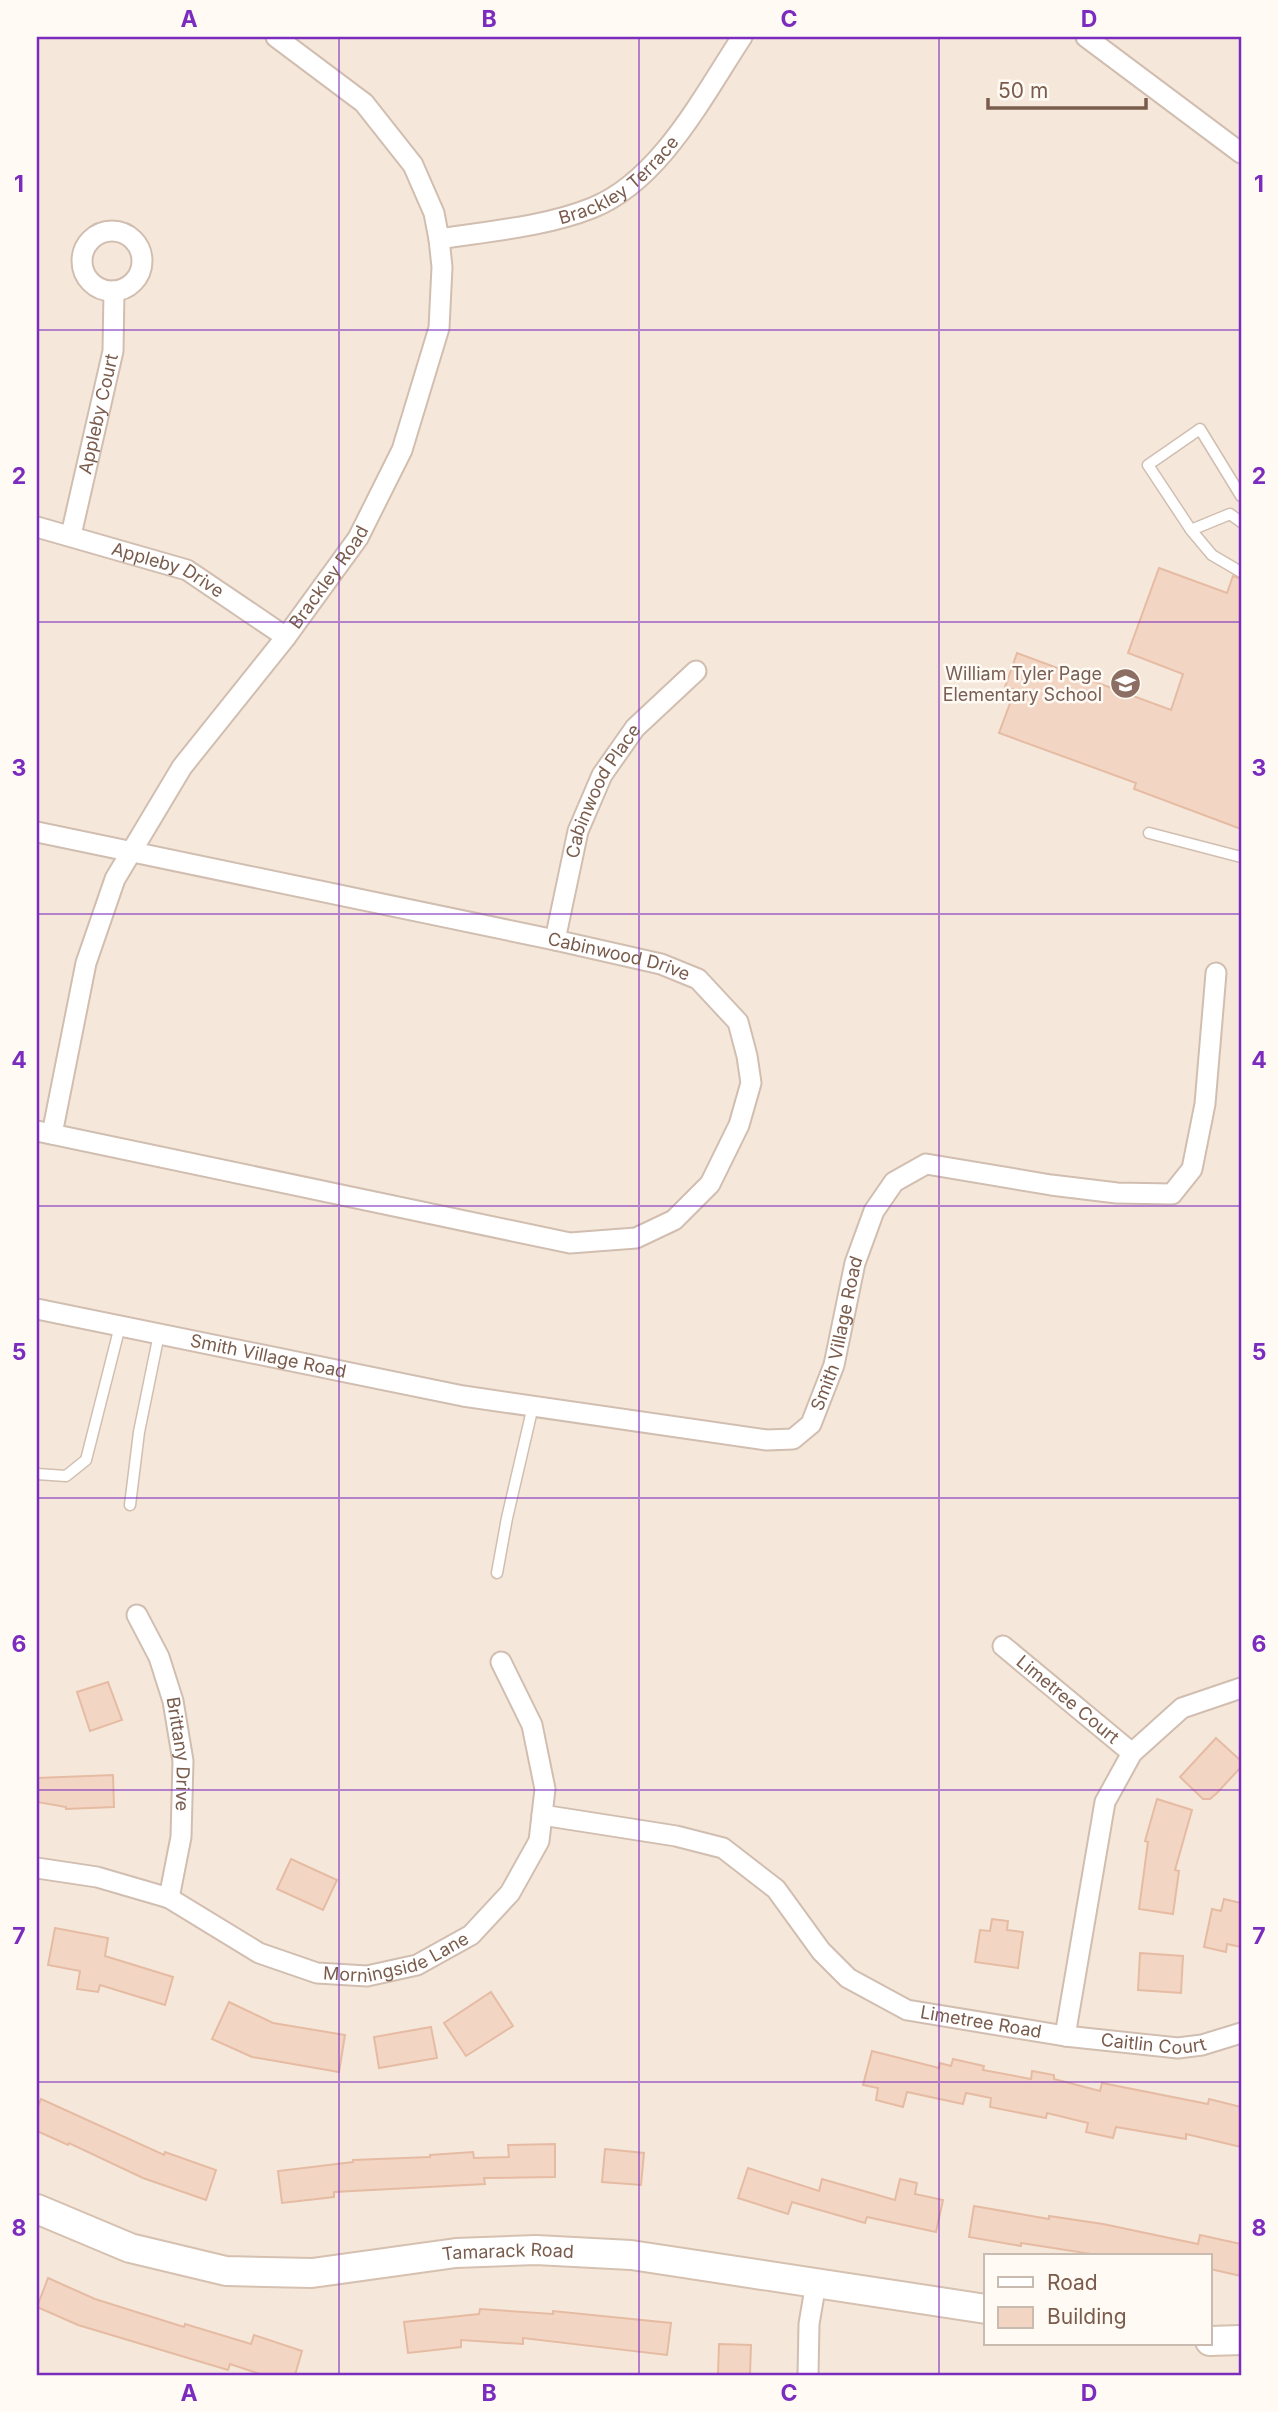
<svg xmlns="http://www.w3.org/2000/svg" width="1278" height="2412" font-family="Inter,sans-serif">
<rect width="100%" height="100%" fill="#fdf6ec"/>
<path fill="#f5e8da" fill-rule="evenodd" d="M37,37h1204v2338h-1204zM986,2256h224v88h-224z"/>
<g fill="#f3d5c3" stroke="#e6bba3" stroke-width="2">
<polygon points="1159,568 1227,593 1233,576 1241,579 1241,829 1134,789 1136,783 999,733 1015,690 1005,687 1017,653 1171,710 1183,674 1128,653"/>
<polygon points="108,1682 122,1720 90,1731 77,1692"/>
<polygon points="1216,1738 1241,1761 1241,1767 1217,1793 1210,1799 1203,1799 1180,1777"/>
<polygon points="113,1775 114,1807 66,1809 66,1807 37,1802 37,1778"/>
<polygon points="1157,1799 1192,1810 1175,1870 1179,1871 1173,1914 1139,1909 1148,1842 1145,1841"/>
<polygon points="291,1859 337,1880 323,1910 277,1889"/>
<polygon points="1224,1899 1241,1903 1241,1947 1227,1944 1226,1952 1204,1947 1212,1909 1221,1911"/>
<polygon points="992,1919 1008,1921 1007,1930 1023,1932 1018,1968 975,1962 980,1930 990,1931"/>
<polygon points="55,1928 108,1938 105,1956 173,1977 165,2005 100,1985 98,1992 77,1989 80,1971 48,1965"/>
<polygon points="1140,1953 1183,1956 1181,1993 1138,1990"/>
<polygon points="491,1992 513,2026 466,2056 444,2023"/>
<polygon points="229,2002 273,2023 345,2035 339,2072 252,2057 212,2039"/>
<polygon points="431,2027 437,2058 379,2068 374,2037"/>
<polygon points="872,2051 939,2068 940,2063 951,2066 953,2059 984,2066 983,2070 1031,2079 1032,2071 1054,2075 1054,2079 1100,2091 1102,2083 1208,2104 1209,2099 1241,2107 1241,2147 1186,2134 1186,2139 1116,2127 1113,2138 1086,2132 1088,2123 1047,2113 1046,2118 990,2107 991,2098 966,2093 963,2104 907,2092 903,2107 876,2100 878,2088 863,2085"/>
<polygon points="41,2099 164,2155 165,2152 216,2170 206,2200 143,2178 69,2143 68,2145 37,2131 37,2108"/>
<polygon points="555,2144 555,2177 484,2178 485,2184 334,2192 334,2197 282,2203 278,2171 353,2162 353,2160 430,2157 430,2155 473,2152 474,2158 509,2157 508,2145"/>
<polygon points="605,2149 644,2153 641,2185 602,2182"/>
<polygon points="748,2168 819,2191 822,2179 895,2200 900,2179 917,2183 915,2194 943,2200 936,2232 867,2217 865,2223 792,2202 788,2214 738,2198"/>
<polygon points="974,2206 1049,2219 1049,2216 1103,2224 1198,2244 1200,2235 1241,2244 1241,2276 1210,2269 1210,2256 1104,2256 1021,2243 1021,2246 969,2237"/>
<polygon points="48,2278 95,2299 184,2327 185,2324 251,2344 254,2335 302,2351 295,2375 263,2375 230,2364 228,2370 78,2325 37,2307"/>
<polygon points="480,2309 553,2314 553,2311 671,2323 667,2355 523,2338 523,2344 461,2340 461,2347 408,2353 404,2322 479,2314"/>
<polygon points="719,2344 751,2345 750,2375 718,2375"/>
</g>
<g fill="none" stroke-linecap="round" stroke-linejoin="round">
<defs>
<g id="lane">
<polyline points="1241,496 1200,429 1148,465 1191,530 1230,514 1241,522"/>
<polyline points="1191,530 1212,555 1241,572"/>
<polyline points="1149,833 1241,857"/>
<polyline points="37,1474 66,1476 86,1460 120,1326"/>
<polyline points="130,1505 139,1432 159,1334"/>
<polyline points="497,1573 507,1518 533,1406"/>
</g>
<g id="street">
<polyline points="1086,37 1241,153"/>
<circle cx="112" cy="261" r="30"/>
<path id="s1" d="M439,239c51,-8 105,-12 153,-31 68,-27 111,-112 150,-171"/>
<path id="s2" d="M37,527l150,43 99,67"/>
<path id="s3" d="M71,535l42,-184 1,-60"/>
<path id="s4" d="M37,832l518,108 106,24 37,15 40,43 9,34 4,27 -12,42 -29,59 -36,36 -38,18 -66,5 -533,-112"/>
<path id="s5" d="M555,940l23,-109 24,-56 33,-47 61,-57"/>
<path id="s6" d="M52,1134l34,-171 29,-84 67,-112 104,-130 72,-99 44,-88 37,-122 3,-61 -3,-28 -5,-26 -21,-48 -49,-62 -88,-66"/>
<path id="s7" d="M37,1309l426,87 304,44 26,-1 18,-15 23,-59 21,-102 19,-52 20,-29 32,-18 125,21 66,8 55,1 20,-25 13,-65 11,-131"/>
<path id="s8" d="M137,1615l22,42 14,44 10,60 -2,76 -12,61"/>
<path id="s9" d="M1003,1646l129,107"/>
<path id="s10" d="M542,1815l134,21 47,12 53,41 45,62 27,27 59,32 158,26 113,12 24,-3 39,-12"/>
<path id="s11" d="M37,1868l60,9 72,21 90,55 58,20 50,3 50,-11 54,-30 39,-42 29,-52 6,-52 -13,-64 -31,-63"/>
<polyline points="1065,2036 1105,1802 1132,1753 1182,1708 1241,1688"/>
<polyline points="808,2375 809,2324 816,2283"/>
</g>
<g id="secondary">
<path id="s12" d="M37,2209l93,39 96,23 86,2 144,-20 80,-3 95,5 355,54"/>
<polyline points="1210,2341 1241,2340"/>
</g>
</defs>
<use href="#lane" stroke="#d1beb0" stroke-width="13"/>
<use href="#street" stroke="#d1beb0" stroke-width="23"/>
<use href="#secondary" stroke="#d6c0b0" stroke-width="32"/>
<use href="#lane" stroke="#fff" stroke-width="10"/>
<use href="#street" stroke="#fff" stroke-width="19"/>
<use href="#secondary" stroke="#fff" stroke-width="28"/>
</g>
<path fill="none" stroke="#7b2cbf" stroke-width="2" stroke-opacity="0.55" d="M339,37v2338M639,37v2338M939,37v2338M37,330h1204M37,622h1204M37,914h1204M37,1206h1204M37,1498h1204M37,1790h1204M37,2082h1204"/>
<defs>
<symbol id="school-disc" viewBox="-11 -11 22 22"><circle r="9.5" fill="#8d6e63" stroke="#fffaf3"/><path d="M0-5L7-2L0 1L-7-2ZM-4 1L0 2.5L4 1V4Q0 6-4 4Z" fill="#fff"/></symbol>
</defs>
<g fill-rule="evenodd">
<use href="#school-disc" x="1108" y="666" width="35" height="35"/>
</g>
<g text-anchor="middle" stroke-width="5" stroke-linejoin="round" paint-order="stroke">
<g font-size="18" fill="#7a5c4d" stroke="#fffaf3">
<text dy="6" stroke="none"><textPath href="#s1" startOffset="194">Brackley Terrace</textPath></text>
<text dy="6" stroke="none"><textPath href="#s3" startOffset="124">Appleby Court</textPath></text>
<text dy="6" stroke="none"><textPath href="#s2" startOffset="138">Appleby Drive</textPath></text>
<text dy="6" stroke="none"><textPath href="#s6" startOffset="634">Brackley Road</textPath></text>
<text dy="6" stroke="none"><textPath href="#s5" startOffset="158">Cabinwood Place</textPath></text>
<text dy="6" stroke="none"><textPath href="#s4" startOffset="595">Cabinwood Drive</textPath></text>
<text dy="6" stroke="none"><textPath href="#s7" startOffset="886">Smith Village Road</textPath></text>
<text dy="6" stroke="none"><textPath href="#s7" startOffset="236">Smith Village Road</textPath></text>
<text dy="6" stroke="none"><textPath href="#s9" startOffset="84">Limetree Court</textPath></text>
<text dy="6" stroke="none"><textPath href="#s8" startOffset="147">Brittany Drive</textPath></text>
<text dy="6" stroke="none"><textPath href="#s11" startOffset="385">Morningside Lane</textPath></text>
<text dy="6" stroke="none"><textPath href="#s10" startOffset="508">Limetree Road</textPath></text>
<text dy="6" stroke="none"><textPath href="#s10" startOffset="682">Caitlin Court</textPath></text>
<text dy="6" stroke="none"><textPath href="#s12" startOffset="483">Tamarack Road</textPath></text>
</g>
<g font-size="18" fill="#785e54" stroke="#fffaf3" text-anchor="end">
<text x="1102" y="680">William Tyler Page<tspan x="1102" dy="21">Elementary School</tspan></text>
</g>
</g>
<rect width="1278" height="2412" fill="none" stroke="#fffaf3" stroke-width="77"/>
<rect x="984" y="2254" width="228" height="91" fill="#fffaf3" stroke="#cabbb1" stroke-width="2"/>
<rect x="998" y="2277" width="35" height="10" fill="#ffffff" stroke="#cabbb1" stroke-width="2"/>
<text x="1047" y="2290" font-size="21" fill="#7a5c4d">Road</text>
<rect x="998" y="2307" width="35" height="21" fill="#f3d5c3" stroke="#cabbb1" stroke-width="2"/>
<text x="1047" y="2324" font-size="21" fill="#7a5c4d">Building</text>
<path d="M988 98v10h158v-10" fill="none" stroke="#7a5c4d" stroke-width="3.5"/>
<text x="998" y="98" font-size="21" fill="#7a5c4d" stroke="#fffaf3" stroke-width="5" paint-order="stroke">50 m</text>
<rect x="38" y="38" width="1202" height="2336" fill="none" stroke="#7b2cbf" stroke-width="2.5"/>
<g font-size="23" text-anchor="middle" font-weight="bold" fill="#7b2cbf">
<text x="189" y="27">A</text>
<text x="489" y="27">B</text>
<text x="789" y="27">C</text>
<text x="1089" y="27">D</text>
<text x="19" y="192">1</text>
<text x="1259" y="192">1</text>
<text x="19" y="484">2</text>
<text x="1259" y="484">2</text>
<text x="19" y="776">3</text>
<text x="1259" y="776">3</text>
<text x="19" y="1068">4</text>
<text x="1259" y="1068">4</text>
<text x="19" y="1360">5</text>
<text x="1259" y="1360">5</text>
<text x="19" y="1652">6</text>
<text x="1259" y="1652">6</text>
<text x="19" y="1944">7</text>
<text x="1259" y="1944">7</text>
<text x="19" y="2236">8</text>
<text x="1259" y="2236">8</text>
<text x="189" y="2401">A</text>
<text x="489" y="2401">B</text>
<text x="789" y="2401">C</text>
<text x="1089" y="2401">D</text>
</g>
</svg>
